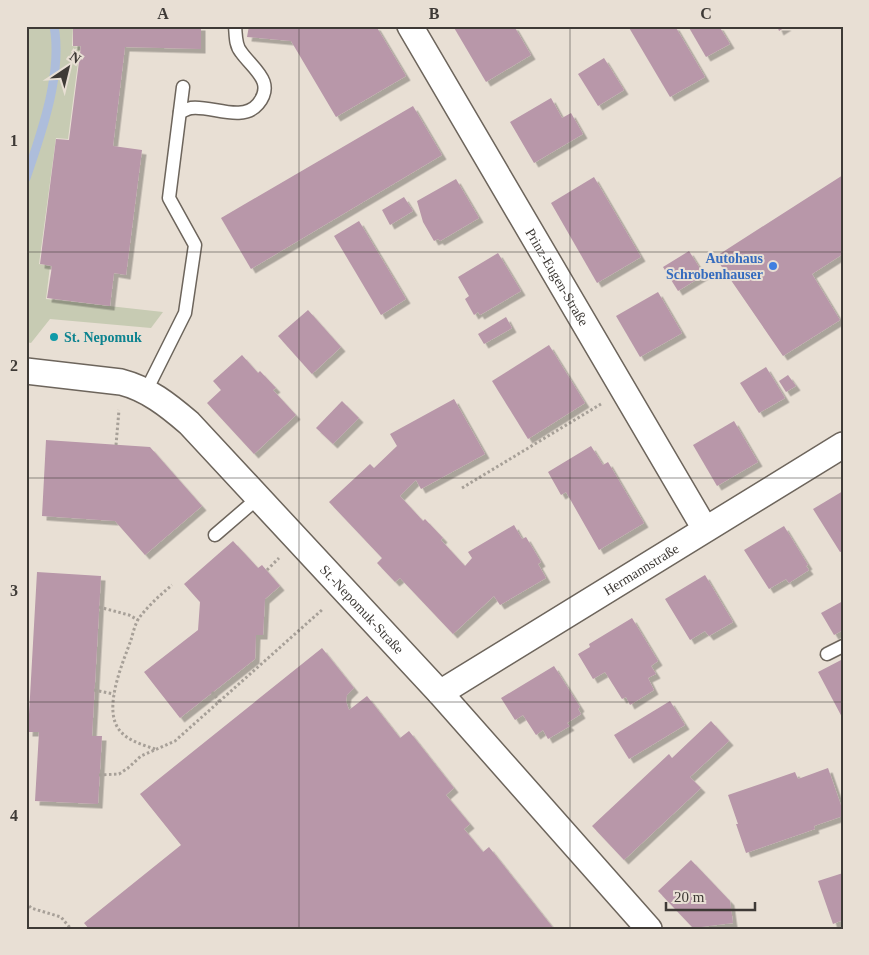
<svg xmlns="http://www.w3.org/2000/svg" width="869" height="955" font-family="Georgia,serif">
<defs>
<filter id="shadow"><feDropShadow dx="4.5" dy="4.5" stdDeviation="0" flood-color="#0004"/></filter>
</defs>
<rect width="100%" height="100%" fill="#e8dfd4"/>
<polygon fill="#c7cbb3" points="26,26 73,26 72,46 80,47 68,139 56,138 39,264 50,266 46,299 163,312 151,328 50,319 31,343 26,342"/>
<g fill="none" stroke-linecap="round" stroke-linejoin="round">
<path stroke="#adbddb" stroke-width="9" d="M26,178c15,-44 37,-105 28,-152"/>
</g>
<g fill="#b897a9" filter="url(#shadow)">
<polygon points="73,26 201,26 201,49 125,47 113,146 142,150 126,275 114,273 110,306 47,298 52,266 40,264 56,139 69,140 81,46 73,46"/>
<polygon points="249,26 376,26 406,76 336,117 291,41 247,37"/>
<polygon points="453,26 514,26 531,55 486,82"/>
<polygon points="628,26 675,26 705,77 670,97"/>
<polygon points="688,26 719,26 730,44 706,57"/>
<polygon points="777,26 787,26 779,31"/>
<polygon points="604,58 624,90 598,106 578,74"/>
<polygon points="551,98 562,118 571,113 583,134 534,163 510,122"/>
<polygon points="413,106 442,155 251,269 221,218"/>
<polygon points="843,175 843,254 812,274 840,320 783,356 715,257"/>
<polygon points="594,177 641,257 597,283 551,203"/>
<polygon points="456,179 479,218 440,241 438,239 434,241 423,222 417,201"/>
<polygon points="404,197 413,211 390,225 382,210"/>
<polygon points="359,221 406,299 381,315 334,236"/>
<polygon points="689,251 704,275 678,291 663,267"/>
<polygon points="498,253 521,291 480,315 478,312 474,315 465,299 469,296 458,277"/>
<polygon points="658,292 682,333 640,357 616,316"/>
<polygon points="308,310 341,347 312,374 278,336"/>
<polygon points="506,317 512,328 484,344 478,334"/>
<polygon points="549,345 585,403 528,439 492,381"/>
<polygon points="242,355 258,373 260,371 276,388 273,390 296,415 254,454 207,403 221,390 213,381"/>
<polygon points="766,367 785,398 759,413 740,383"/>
<polygon points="788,375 796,386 786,392 779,381"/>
<polygon points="454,399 485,454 421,489 416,480 400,496 423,521 425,519 443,538 441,540 465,566 472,558 468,552 514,525 522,539 526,537 541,562 538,564 546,578 500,605 494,596 453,634 400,578 395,582 377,563 382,558 329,502 370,464 374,468 397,446 390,434"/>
<polygon points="342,401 359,418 333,444 316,428"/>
<polygon points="734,421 758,462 717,486 693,445"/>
<polygon points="46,440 150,447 202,506 145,555 115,521 42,516"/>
<polygon points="591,446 603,465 608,462 644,523 599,550 566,492 561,495 548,472"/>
<polygon points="843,491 843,551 840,552 813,509"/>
<polygon points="784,526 808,565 806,566 809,570 789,583 786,579 769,589 744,550"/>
<polygon points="233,541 258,568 262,565 280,586 265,599 263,635 256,635 255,659 180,718 144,672 198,630 200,602 184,584"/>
<polygon points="37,572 101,576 92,736 102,736 98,804 35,801 39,732 28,732"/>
<polygon points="705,575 733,622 709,636 705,631 690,640 665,599"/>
<polygon points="843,601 843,630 834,635 821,613"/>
<polygon points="632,618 658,661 651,666 656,674 648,678 654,690 630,705 626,697 622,699 605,672 593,679 578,654 590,647 589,644"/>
<polygon points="322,648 354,688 347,695 346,701 349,710 367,696 400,738 409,731 454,788 446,795 470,824 464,829 483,852 489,847 554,929 89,929 84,923 181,845 140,794"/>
<polygon points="843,659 843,719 818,672"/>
<polygon points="554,666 580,707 578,709 581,714 567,723 570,726 548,739 543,730 536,735 523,715 515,720 501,698"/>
<polygon points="670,701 685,725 629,759 614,735"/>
<polygon points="711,721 729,741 690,777 701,788 624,860 592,826 669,754 672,758"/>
<polygon points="828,768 843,811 843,816 814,826 815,829 746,853 736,824 738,824 728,795 795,772 798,779"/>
<polygon points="691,860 730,901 733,923 693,928 658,891"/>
<polygon points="843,873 843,920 833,924 818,881"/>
</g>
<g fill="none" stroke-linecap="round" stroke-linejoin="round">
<defs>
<g id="lane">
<path d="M180,112c3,-1 7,-3 11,-4 20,-3 51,15 67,-4 18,-22 -5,-35 -17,-52 -6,-7 -5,-17 -6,-26"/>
<polyline points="146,391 185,313 195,245 169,198 183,87"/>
<polyline points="215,535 258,498"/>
<polyline points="827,654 843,646"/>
</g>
<g id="street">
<path id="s1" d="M410,26l295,503"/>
<path id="s2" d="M26,371l95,11c27,7 47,23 68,41l251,270 209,236"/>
<path id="s3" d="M440,693l403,-248"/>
</g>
</defs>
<use href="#lane" stroke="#6d655c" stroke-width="15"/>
<use href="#street" stroke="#6d655c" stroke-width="28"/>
<g stroke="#a7a098" stroke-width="3" stroke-dasharray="2.5 2.5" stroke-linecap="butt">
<polyline points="116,445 119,410"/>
<polyline points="462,488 601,404"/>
<polyline points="267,570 279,558"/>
<polyline points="99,607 129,615 138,620"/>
<polyline points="94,690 114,694"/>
<polyline points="212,692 220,702"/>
<path d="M155,749c-15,-5 -34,-10 -40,-27 -8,-23 8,-60 16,-82 2,-7 4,-16 8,-22 9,-12 21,-23 33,-33"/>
<polyline points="99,775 119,774 128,768 141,756 175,741 323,609"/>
<polyline points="26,902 31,908 61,917 71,929"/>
</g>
<use href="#lane" stroke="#fff" stroke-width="12"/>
<use href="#street" stroke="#fff" stroke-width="25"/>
</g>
<path fill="none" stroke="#3e3a36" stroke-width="1" stroke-opacity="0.55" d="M299,26v903M570,26v903M26,252h817M26,478h817M26,702h817"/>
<circle fill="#3f7fe0" stroke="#e8dfd4" stroke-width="2" cx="773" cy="266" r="5"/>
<circle fill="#0f9aa8" stroke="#e8dfd4" stroke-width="2" cx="54" cy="337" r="5"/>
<g text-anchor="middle" stroke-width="4" stroke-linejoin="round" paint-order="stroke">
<g font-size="14" font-weight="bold" fill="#366cbe" stroke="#e8dfd4" text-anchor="end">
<text x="763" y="263">Autohaus<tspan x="763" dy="16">Schrobenhauser</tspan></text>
</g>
<g font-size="14" fill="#3e3a36" stroke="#e8dfd4">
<text dy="5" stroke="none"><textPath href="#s1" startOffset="291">Prinz-Eugen-Straße</textPath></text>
<text dy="5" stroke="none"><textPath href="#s3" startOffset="236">Hermannstraße</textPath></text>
<text dy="5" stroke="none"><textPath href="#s2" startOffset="430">St.-Nepomuk-Straße</textPath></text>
</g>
<g font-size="14" font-weight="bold" fill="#0d838f" stroke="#e8dfd4" text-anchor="start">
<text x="64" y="342">St. Nepomuk</text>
</g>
</g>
<rect width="869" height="955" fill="none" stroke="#e8dfd4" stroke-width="55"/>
<g transform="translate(68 68) rotate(35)" stroke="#e8dfd4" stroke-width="4" paint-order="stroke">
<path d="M0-4L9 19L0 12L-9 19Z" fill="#3e3a36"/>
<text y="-8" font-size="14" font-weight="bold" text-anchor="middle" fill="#3e3a36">N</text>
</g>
<path d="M666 902v8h89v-8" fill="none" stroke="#3e3a36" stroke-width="2.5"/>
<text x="674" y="902" font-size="15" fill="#3e3a36" stroke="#e8dfd4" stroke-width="4" paint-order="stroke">20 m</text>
<rect x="28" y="28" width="814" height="900" fill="none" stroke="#3e3a36" stroke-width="2"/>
<g font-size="16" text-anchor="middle" font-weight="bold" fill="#3e3a36">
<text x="163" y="19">A</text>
<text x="434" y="19">B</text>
<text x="706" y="19">C</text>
<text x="14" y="146">1</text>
<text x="14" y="371">2</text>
<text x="14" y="596">3</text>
<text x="14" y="821">4</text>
</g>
</svg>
